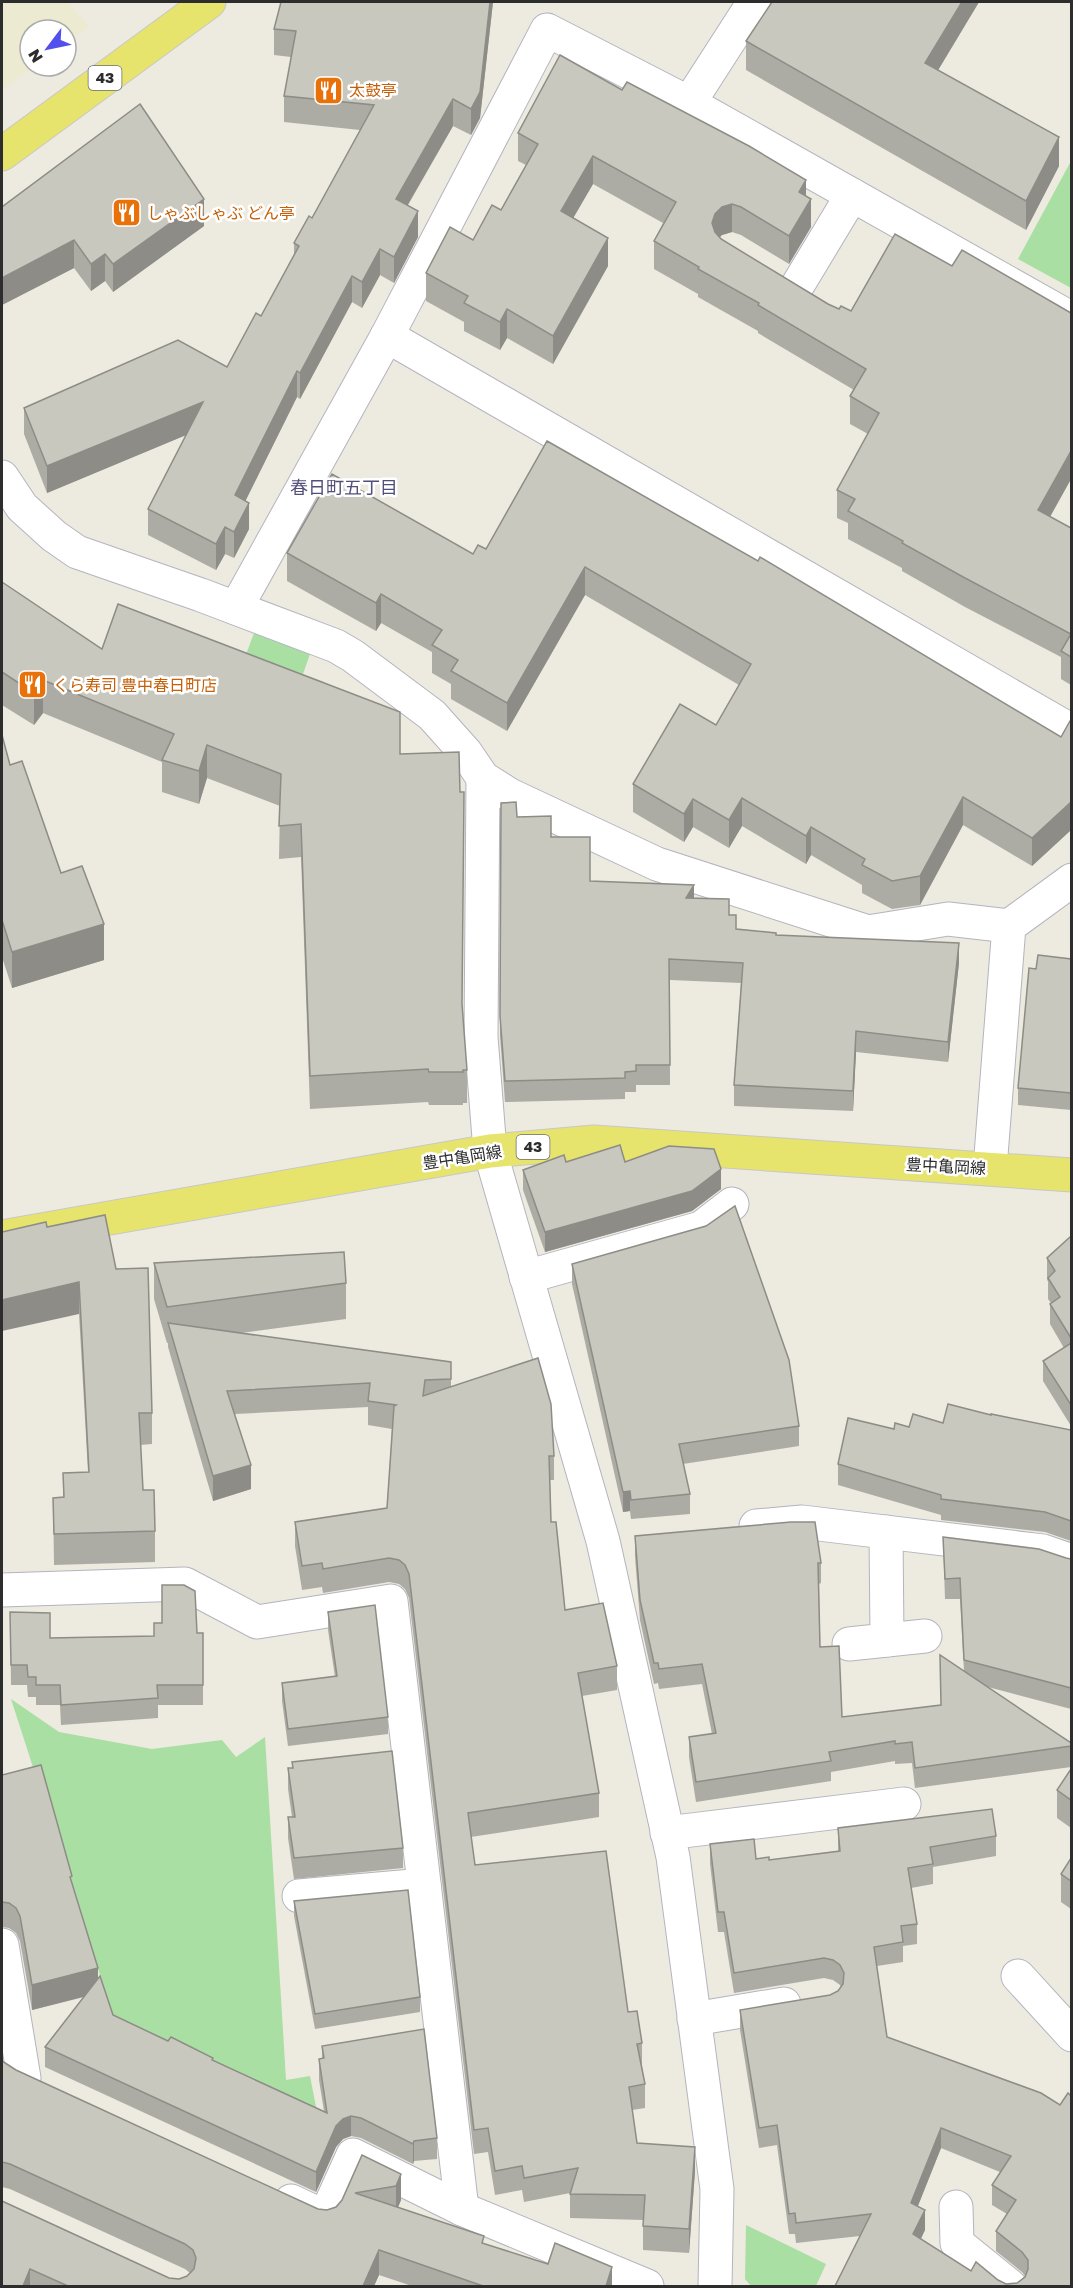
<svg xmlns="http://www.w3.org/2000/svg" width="1073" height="2288" font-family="'Golos Text','Noto Sans JP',sans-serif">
<rect width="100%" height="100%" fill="#edeae0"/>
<polygon fill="#edead2" points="2,2 68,2 89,27 66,44 66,30 30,30 30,66 35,66 2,90"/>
<g fill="#a9dfa2">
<polygon points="1071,161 1071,288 1018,259"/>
<polygon points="254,633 310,654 303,674 324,682 318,697 241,668"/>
<polygon points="11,1699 59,1732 152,1749 222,1740 236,1757 265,1737 286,2080 310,2076 317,2112 118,2031"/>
<polygon points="746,2225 826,2264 816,2286 751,2286 745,2279"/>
</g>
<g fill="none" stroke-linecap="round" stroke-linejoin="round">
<defs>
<g id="minor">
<polyline points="689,103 1072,319"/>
<polyline points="796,288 852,195"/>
<polyline points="387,336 1072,731"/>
<polyline points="2,477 22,507 54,536 77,552 201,595 336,646 353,656 432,715 466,753 483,778 510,795 657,864 868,932 948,919 1009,926"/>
<polyline points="236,608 387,336 547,30 689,103 754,2"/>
<polyline points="483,778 481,1037 490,1151 603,1541 673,1857 717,2189 715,2286"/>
<polyline points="990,1168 1009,926 1072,880"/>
<polyline points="526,1277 701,1228 732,1204"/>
<polyline points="756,1526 802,1522 1043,1551 1072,1561"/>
<polyline points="886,1532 887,1640"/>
<polyline points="2,1590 185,1584 257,1622 391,1601 462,2209"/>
<polyline points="849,1644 925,1636"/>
<polyline points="667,1833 904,1804"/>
<polyline points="299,1896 424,1885"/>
<polyline points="2,1945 24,2078"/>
<polyline points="1018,1976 1072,2035"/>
<polyline points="694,2019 784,2004"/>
<polyline points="291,2201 325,2217 353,2155 462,2209 647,2286"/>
<polyline points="956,2207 957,2243 1010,2286"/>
</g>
<g id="major">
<polyline points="2,154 209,2"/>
<polyline points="2,1237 490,1151 594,1142 1072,1175"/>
</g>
</defs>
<use href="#minor" stroke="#b4b4bf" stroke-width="35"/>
<use href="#major" stroke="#c8c8c8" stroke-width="35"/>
<use href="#minor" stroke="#fff" stroke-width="33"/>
<use href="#major" stroke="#e6e46c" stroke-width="33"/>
</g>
<g fill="#adaca4" fill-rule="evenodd">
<polygon points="281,2 493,2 480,118 471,135 453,126 408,205 418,237 394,283 380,275 362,308 352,302 300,399 297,397 245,501 249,529 234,558 225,554 216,570 148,535 148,509 186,435 47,493 24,434 24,408 227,367 261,316 294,256 294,243 312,218 360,130 284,122 284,96 291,57 274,55 274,29"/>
<polygon points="772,2 979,2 938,70 1059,166 1026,230 746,70 746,41"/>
<polygon points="518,133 806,196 811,227 789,264 741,235 732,232 722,235 719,237 1071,479 1050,517 1071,528 1071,685 1061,679 1061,657 965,607 902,571 902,568 848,539 848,523 837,518 837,490 868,434 850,424 850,396 854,390 758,333 758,331 698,297 698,294 654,269 654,241 663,223 593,184 573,218 608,266 553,364 507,338 500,350 464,331 464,322 426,301 426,273 473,240 501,210 526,165 518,161"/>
<polygon points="2,207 204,226 113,292 105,281 91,291 74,268 2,305"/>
<polygon points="547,441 1061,737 1071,721 1071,830 1032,866 963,825 920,905 892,909 862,893 862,885 811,855 806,864 742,826 729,848 693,827 684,842 633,812 633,784 716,725 739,685 585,595 507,731 451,699 451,684 432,673 432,652 381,623 376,631 287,581 287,553 473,554 486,549"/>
<polygon points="2,582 102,649 400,754 462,1007 467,1070 467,1103 463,1103 463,1105 429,1105 428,1102 310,1109 301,857 279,859 280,806 207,778 199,804 162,792 162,762 43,713 34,725 2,705"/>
<polygon points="2,735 10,765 61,873 104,960 12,988 2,957"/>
<polygon points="501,803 517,817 551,837 590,881 694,898 729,915 736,929 959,963 948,1062 856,1052 853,1111 734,1106 734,1085 741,983 670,980 670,1085 636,1085 636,1092 625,1092 625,1099 505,1102 500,1036"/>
<polygon points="1071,959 1071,1110 1018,1105 1018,1088 1036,969"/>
<polygon points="566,1162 625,1162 721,1189 692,1211 545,1252 523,1190 523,1170"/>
<polygon points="47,1227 116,1269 152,1413 152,1444 140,1445 143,1490 155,1531 155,1562 54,1565 53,1498 63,1497 63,1473 88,1472 79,1314"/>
<polygon points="1071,1238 1071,1426 1043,1381 1043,1361 1064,1348 1050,1324 1050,1304 1051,1303 1048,1299 1048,1282 1047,1279 1047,1258"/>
<polygon points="154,1263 346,1283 346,1319 241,1333 451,1362 451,1387 554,1456 554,1480 550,1480 551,1522 565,1610 617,1666 617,1690 582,1696 599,1793 599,1817 471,1837 475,1865 628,2012 642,2043 642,2067 645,2084 645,2108 632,2110 637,2143 695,2171 689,2253 643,2250 643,2220 570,2218 570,2193 524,2202 522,2190 495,2195 488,2152 474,2154 409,1598 405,1589 399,1584 389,1582 323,1593 322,1587 302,1590 295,1546 295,1522 387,1508 392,1429 368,1425 368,1407 235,1414 251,1489 213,1501 168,1347 168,1343 167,1343 154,1299"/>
<polygon points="572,1264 799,1426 799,1446 683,1464 690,1494 690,1514 631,1519 630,1511 623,1512 572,1284"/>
<polygon points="991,1415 1071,1430 1071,1541 1045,1532 941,1520 941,1515 838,1485 838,1464 894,1429"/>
<polygon points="635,1536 821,1563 821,1583 819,1584 820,1647 842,1717 940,1705 964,1671 960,1599 945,1599 943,1537 1071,1559 1071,1709 988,1687 1071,1743 1071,1767 915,1788 912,1763 895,1764 895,1761 831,1772 831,1781 696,1802 689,1757 689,1737 712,1734 702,1684 659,1689 658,1683 654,1684 640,1620 635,1557"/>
<polygon points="10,1612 50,1638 154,1636 203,1633 203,1705 158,1705 158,1718 61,1725 60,1705 36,1705 36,1697 28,1697 27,1685 11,1685"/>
<polygon points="328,1612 388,1717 388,1734 288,1746 282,1701 282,1683 335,1677 328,1630"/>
<polygon points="292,1762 403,1848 403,1868 294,1879 288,1838 288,1817 292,1817 288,1789 288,1768 292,1768"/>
<polygon points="1071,1769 1071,1828 1057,1818 1057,1790"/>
<polygon points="2,1775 72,1883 98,1978 113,2015 168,2041 213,2060 324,2111 319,2080 319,2059 322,2059 322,2046 437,2138 437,2159 414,2161 413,2164 361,2138 351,2136 343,2139 336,2147 316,2192 45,2067 45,2047 84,1997 32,2010 20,1941 16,1933 9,1928 2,1927"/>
<path d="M838,1828l158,8v20l-63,11v17l-22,4 6,36v20l-14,2v16l-26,4 10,71 154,56 30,193h-236l25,-50 -64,7 -1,-9h-6l-12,-89 -18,3 -19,-118v-20l90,-15 8,-4 3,-4 -1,-2 -7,-5 -9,-2 -90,15 -10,-61h-6l-8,-68v-20l46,15 13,1 69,-9zM941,2148l59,24 -8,13v20l15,9 -11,17v20l26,21 3,4 -8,7 -11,1 -35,-13 -50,-32 4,-9 -7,-24z"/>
<polygon points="1071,1858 1071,1909 1061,1902 1061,1874"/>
<polygon points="294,1901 420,1997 420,2012 315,2029 294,1916"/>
<polygon points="2,2061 16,2070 318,2209 327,2210 336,2207 342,2200 401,2174 401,2200 398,2207 484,2244 612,2286 412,2286 379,2275 374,2286 2,2286 2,2201 169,2278 179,2279 187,2276 190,2273 185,2269 10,2189 2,2187"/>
</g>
<g fill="#8d8c86">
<polygon points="490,2 493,2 480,118 471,135 471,109"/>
<polygon points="962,2 979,2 925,92 925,63"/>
<polygon points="453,99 453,126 396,225 396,199"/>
<polygon points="1059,137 1059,166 1026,230 1026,201"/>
<polygon points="593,156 593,184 561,239 561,211"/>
<polygon points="806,180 806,207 811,199 811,227 789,264 789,236 799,192"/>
<polygon points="204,199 204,226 113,292 113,264"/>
<polygon points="732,204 732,232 722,235 715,242 712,223 715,214 722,207"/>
<polygon points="418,211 418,237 394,283 394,257"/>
<polygon points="608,238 608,266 553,364 553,336"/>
<polygon points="74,240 74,268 2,305 2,278"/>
<polygon points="380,249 380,275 362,308 362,282"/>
<polygon points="105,254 105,281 91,291 91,264"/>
<polygon points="352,276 352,302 300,399 300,373"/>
<polygon points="507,309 507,338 500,350 500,322"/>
<polygon points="297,371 297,397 235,522 235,495"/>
<polygon points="203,402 203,428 47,493 47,466"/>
<polygon points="1071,451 1071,479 1038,538 1038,510"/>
<polygon points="249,503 249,529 234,558 234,532"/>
<polygon points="225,527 225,554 216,570 216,544"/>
<polygon points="585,567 585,595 507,731 507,703"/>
<polygon points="381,594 381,623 376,631 376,603"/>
<polygon points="43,680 43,713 34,725 34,693"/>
<polygon points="207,745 207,778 199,804 199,771"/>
<polygon points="963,797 963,825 920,905 920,876"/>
<polygon points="742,798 742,826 729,848 729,820"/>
<polygon points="693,799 693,827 684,842 684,814"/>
<polygon points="1071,802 1071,830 1032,866 1032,838"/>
<polygon points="811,827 811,855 806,864 806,836"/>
<polygon points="694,885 694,906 686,898"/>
<polygon points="104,924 104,960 12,988 12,952"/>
<polygon points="959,943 959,963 948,1062 948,1042"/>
<polygon points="856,1031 856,1052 853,1111 853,1091"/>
<polygon points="721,1169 721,1189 692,1211 545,1252 545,1232"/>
<polygon points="79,1282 79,1314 2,1331 2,1300"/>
<polygon points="251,1465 251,1489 213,1501 213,1476"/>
<polygon points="630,1491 630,1511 623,1512 623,1492"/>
<polygon points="98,1968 98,1993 32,2010 32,1985"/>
<polygon points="351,2116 351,2136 343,2139 336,2147 316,2192 316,2172 336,2126 343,2119"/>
<polygon points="941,2128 941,2148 911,2223 911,2203"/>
<polygon points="414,2141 414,2161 413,2164 413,2144"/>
<polygon points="695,2147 695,2171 689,2253 689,2229"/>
<polygon points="401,2174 401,2200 396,2212 396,2186"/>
<polygon points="925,2210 925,2230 913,2254 913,2234"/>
<polygon points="379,2250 379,2275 374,2286 363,2286"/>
<polygon points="612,2267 612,2286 606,2286"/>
<polygon points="30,2269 30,2286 23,2286"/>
</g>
<g fill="#c9c8bf" stroke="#8d8c86" stroke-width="1.5" fill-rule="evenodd">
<polygon points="281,2 490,2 480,92 471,109 453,99 396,199 418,211 394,257 380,249 362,282 352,276 300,373 297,371 235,495 249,503 234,532 225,527 216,544 148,509 203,402 47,466 24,408 178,340 227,367 256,313 261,316 299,246 294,243 309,216 312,218 374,105 284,96 296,31 274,29"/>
<polygon points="772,2 962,2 925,63 1059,137 1026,201 746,41"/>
<polygon points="560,55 622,90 627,82 749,146 806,180 799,192 811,199 789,236 741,207 732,204 722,207 715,214 712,223 715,232 721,239 828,304 839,309 841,306 851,311 895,234 952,266 962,250 1071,313 1071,451 1038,510 1071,528 1071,657 1061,651 1071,634 965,578 902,543 903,541 848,511 855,499 837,490 879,413 850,396 866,369 758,305 759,303 698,269 699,267 654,241 676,202 593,156 561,211 608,238 553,336 507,309 500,322 464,303 468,296 426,273 450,227 473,240 492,205 501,210 538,144 518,133"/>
<polygon points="140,104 204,199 113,264 105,254 91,264 74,240 2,278 2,207"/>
<polygon points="547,441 758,561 760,557 1061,737 1070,721 1071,721 1071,802 1032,838 963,797 920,876 892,881 862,865 865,859 811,827 806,836 742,798 729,820 693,799 684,814 633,784 680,704 716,725 751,664 585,567 507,703 451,671 458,660 432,645 442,630 381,594 376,603 287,553 332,474 473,554 478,545 486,549"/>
<polygon points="2,582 102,649 118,604 400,712 400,754 459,752 460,792 464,792 462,1004 467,1070 463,1070 463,1072 429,1072 428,1069 310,1076 301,824 279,826 281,774 207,745 199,771 162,760 174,734 43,680 34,693 2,672"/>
<polygon points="2,735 10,765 22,761 61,873 82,866 104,924 12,952 2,920"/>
<polygon points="516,802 517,817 551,816 551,837 590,837 590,881 694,885 686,898 729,899 729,915 736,915 736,929 776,933 776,935 959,943 948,1042 856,1031 853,1091 734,1085 743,963 669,959 670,1065 636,1065 636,1071 625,1072 625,1078 505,1081 500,1016 501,803"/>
<polygon points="1038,955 1071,959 1071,1093 1018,1088 1029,968 1036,969"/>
<polygon points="620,1145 625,1162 669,1146 714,1149 721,1169 692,1191 545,1232 523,1170 564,1155 566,1162"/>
<polygon points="735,1206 789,1360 799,1426 679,1444 690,1494 631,1500 630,1491 623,1492 572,1264 706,1226"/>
<polygon points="105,1215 116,1269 148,1268 152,1413 139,1413 143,1490 154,1490 155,1531 54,1534 53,1498 64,1497 63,1473 89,1472 79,1282 2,1300 2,1232 46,1222 47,1227"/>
<polygon points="1070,1237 1071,1238 1071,1338 1050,1304 1060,1297 1048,1278 1055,1271 1047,1258"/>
<polygon points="344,1252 346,1283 167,1307 154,1263"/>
<polygon points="168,1323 451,1362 451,1379 425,1380 423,1396 538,1358 551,1404 554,1456 549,1456 551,1522 556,1522 565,1610 603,1603 617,1666 578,1673 599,1793 468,1813 475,1865 606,1851 628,2012 637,2011 642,2043 637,2044 645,2084 629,2087 637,2143 695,2147 689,2229 643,2226 645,2195 570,2194 578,2168 524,2178 522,2166 495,2171 488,2128 474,2130 409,1574 405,1565 399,1560 389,1558 323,1569 322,1563 302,1566 295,1522 387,1508 394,1406 396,1405 368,1401 370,1383 227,1391 251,1465 213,1476"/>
<polygon points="1071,1343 1071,1405 1043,1361"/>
<polygon points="948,1404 991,1415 991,1414 1071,1430 1071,1521 1045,1512 941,1499 941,1495 838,1464 848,1418 894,1429 895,1423 909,1427 913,1414 943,1423"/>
<polygon points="791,1522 815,1522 821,1563 818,1563 820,1647 839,1646 842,1717 941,1705 940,1655 1071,1743 1071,1746 915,1768 912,1742 895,1744 895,1741 829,1752 831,1761 696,1782 689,1737 716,1733 702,1664 659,1669 658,1663 654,1663 640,1600 635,1536"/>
<polygon points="943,1537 1039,1549 1066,1558 1071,1559 1071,1688 964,1660 960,1578 945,1579"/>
<polygon points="162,1585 184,1585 195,1591 197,1633 203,1633 203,1685 157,1685 158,1698 61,1705 60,1685 36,1685 36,1677 28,1677 27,1665 11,1665 10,1612 50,1613 50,1638 154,1636 154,1623 162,1623"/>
<polygon points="375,1605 388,1717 288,1729 282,1683 337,1676 328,1612"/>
<polygon points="392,1751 403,1848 294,1858 288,1817 295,1817 288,1768 293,1768 292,1762"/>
<polygon points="41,1765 72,1876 70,1877 98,1968 32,1985 20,1916 16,1908 9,1903 2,1902 2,1775"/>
<polygon points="1071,1769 1071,1800 1057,1790"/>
<path d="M992,1809l4,27 -66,11 3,17 -25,4 9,56 -16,2 2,16 -29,5 13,90 154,56 19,12 8,-12 3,3v190h-236l36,-72 -75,9 -1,-10 -6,1 -12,-89 -18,3 -19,-118 90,-15 8,-4 5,-7 1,-11 -4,-8 -7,-5 -9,-2 -90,15 -10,-61h-6l-8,-68 44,-5 2,20 13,-2v3l71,-9 -2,-23zM941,2128l70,28 -19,29 24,15 -20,31 26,21 6,8v9l-3,8 -8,6 -11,1 -8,-4 -22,-18 -5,9 -58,-37 12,-24 -14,-7z"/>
<polygon points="1071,1858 1071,1881 1061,1874"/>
<polygon points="408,1890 420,1997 315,2014 294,1901"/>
<polygon points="100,1976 113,2015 168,2041 171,2037 213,2058 212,2060 327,2113 319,2059 324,2058 322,2046 424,2029 437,2138 414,2141 413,2144 361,2118 351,2116 343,2119 336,2126 316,2172 45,2047"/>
<polygon points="2,2061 16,2070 318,2209 327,2210 336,2207 342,2200 362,2155 401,2174 396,2186 355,2193 484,2236 482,2243 548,2264 555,2243 612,2267 606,2286 483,2286 379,2250 363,2286 68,2286 30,2269 23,2286 2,2286 2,2201 169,2278 179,2279 187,2276 194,2269 196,2258 193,2250 185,2244 10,2164 2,2162"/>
</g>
<defs>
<symbol id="restaurant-square" viewBox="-11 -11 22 22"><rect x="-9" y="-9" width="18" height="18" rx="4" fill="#e8710a" stroke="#fff"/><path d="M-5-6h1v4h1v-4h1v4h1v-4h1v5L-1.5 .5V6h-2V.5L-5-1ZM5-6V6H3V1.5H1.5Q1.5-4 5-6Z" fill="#fff"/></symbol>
</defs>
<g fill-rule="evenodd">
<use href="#restaurant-square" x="312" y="74" width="33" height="33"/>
<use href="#restaurant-square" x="110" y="196" width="33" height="33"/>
<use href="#restaurant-square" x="16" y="668" width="33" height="33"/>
</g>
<g text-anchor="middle" stroke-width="5" stroke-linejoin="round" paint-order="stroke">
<g fill="#fff" stroke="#6c6c6c" stroke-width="1.5">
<rect x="88.5" y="66" width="33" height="24" rx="4.5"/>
<rect x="516.5" y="1135" width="33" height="24" rx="4.5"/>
</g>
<g font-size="15" font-weight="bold" fill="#2d2d2d">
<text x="105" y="83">43</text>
<text x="533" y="1152">43</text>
</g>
<g font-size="16" fill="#c56008" stroke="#fff" text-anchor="start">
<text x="349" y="96">太鼓亭</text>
<text x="147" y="219">しゃぶしゃぶ どん亭</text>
<text x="53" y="691">くら寿司 豊中春日町店</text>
</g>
<g font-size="16" fill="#2d2d2d" stroke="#fff">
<text transform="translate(462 1157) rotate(-9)" y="6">豊中亀岡線</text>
<text transform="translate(946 1166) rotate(3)" y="6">豊中亀岡線</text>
</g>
<g font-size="18" fill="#52507a" stroke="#fff">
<text x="344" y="494">春日町五丁目</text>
</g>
</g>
<rect width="1073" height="2288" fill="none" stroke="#2d2d2d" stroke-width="6"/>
<g transform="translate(48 48) rotate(238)"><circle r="28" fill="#ffffff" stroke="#ababab" stroke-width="1.5"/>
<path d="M0-4.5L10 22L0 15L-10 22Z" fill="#534fec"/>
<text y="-9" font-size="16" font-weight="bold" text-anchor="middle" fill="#2d2d2d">N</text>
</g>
</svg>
